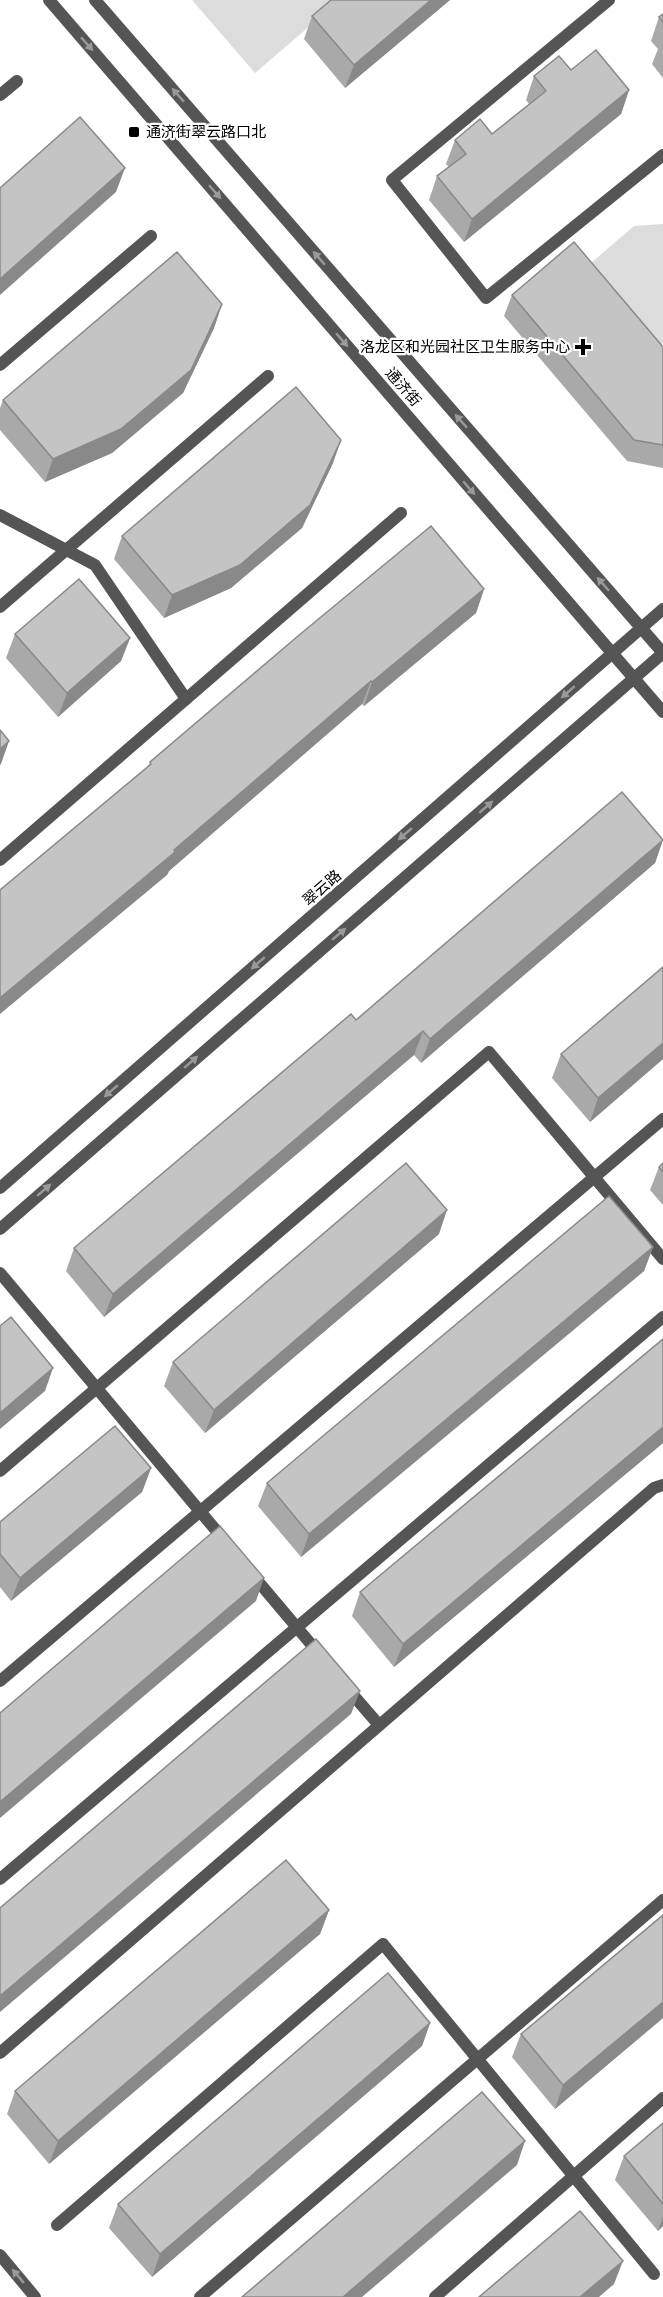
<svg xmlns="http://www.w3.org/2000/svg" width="663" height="2297" font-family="Helvetica,'Noto Sans SC',sans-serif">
<rect width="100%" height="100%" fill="#fff"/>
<g fill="#dcdcdc">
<polygon points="192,0 340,0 255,73"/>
<polygon points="663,224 663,343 661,345 591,263 634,226"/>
</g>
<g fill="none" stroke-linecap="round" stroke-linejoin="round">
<g stroke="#555" stroke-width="12">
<polyline points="609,0 392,180 486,298 663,155"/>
<polyline points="0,95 17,81"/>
<polyline points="0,365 151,236"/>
<polyline points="0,515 95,565 186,699"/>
<polyline points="0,607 268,376"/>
<polyline points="0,860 401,513"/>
<polyline points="0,1273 225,1541"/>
<polyline points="0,1471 489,1052 663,1259"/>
<polyline points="251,1573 321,1656"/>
<polyline points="0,1681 663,1119"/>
<polyline points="347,1688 379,1725"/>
<polyline points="0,1879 663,1317"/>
<polyline points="0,2053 654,1488 663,1485"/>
<polyline points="57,2225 383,1944 654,2274"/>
<polyline points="200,2297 663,1900"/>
<polyline points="435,2297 663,2098"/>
</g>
<g stroke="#555" stroke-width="12">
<polyline points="49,0 663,712"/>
<polyline points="95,0 663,653"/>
</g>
<g stroke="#555" stroke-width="12">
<polyline points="0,1188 663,609"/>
<polyline points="0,1229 663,653"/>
<polyline points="0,2255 35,2297"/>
</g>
</g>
<g fill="#a9a9a9">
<polygon points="331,0 450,0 345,88 304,39 312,16"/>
<polygon points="659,17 663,22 663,78 652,64 658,49 651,41"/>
<polygon points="571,70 629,90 621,114 464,242 429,200 437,176 449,167 446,164 455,140 492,134 529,104 526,100 534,76"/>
<polygon points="512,295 663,347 663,468 627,461 504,316"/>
<polygon points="222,304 214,328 183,393 112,453 45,482 0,430 0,408 3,400"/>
<polygon points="333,463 302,528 231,588 164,618 114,559 122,536"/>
<polygon points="484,589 476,613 364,706 362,704 169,871 167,875 148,767 150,762"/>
<polygon points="15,634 130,638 121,661 58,717 6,658"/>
<polygon points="663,839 655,863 421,1063 414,1055 104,1317 66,1271 74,1248 356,1020"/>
<polygon points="663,967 663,1059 590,1122 552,1078 561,1054"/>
<polygon points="663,1163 663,1205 650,1190 659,1167"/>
<polygon points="439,1234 205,1433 164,1386 173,1362"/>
<polygon points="653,1247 644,1271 301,1557 258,1506 267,1483"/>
<polygon points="663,1339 663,1443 394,1667 352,1616 360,1592"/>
<polygon points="151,1468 142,1492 11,1601 0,1587 0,1522"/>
<polygon points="329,1910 320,1934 49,2164 7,2114 15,2091"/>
<polygon points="663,1915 663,2018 555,2109 512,2057 521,2034"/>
<polygon points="430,2023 422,2046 152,2277 109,2228 118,2204"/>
<polygon points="663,2123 663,2226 658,2231 615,2180 624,2156"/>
</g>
<g fill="#898989">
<polygon points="431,0 450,0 345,88 354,65"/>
<polygon points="629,90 621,114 464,242 472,219"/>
<polygon points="125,168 116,192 0,295 0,279"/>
<polygon points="222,304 214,328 183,393 112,453 45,482 53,459"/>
<polygon points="341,440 333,463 302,528 231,588 164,618 172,595"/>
<polygon points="484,589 476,613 364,706 372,682"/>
<polygon points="130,638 121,661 58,717 67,693"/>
<polygon points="371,681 362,704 169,871 167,875 0,1014 0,998"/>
<polygon points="9,741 1,764 0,765 0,749"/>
<polygon points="663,840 655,863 421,1063 430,1039"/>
<polygon points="423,1031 414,1055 104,1317 113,1294"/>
<polygon points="663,1043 663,1059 590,1122 598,1098"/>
<polygon points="447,1210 439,1234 205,1433 214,1410"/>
<polygon points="653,1247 644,1271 301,1557 309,1534"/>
<polygon points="53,1368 45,1391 0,1429 0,1413"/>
<polygon points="663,1427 663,1443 394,1667 403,1644"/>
<polygon points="151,1468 142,1492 11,1601 20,1578"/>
<polygon points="264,1578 256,1601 0,1818 0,1802"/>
<polygon points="360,1691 351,1714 0,2012 0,1996"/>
<polygon points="329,1910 320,1934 49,2164 58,2141"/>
<polygon points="663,2002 663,2018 555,2109 563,2085"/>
<polygon points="430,2023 422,2046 152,2277 160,2254"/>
<polygon points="525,2141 517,2165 362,2297 343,2297"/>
<polygon points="663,2216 663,2226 658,2231"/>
<polygon points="623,2261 614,2284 599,2297 580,2297"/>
</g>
<g fill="#c4c4c4" stroke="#898989" stroke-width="1.5">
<polygon points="331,0 431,0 354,65 312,16"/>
<polygon points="663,14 663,22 659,17"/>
<polygon points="596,50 629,90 472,219 437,176 466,154 455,140 480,119 492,134 546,91 534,76 559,56 571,70"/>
<polygon points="80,117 125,168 0,279 0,188"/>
<polygon points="574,242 663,347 663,445 634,440 512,295"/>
<polygon points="177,252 222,304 191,370 121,429 53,459 3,400"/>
<polygon points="296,387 341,440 310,505 240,565 172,595 122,536"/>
<polygon points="431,526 484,589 372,682 371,681 174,850 175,852 0,998 0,890 151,764 150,762 298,636"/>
<polygon points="79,579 130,638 67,693 15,634"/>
<polygon points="0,730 9,741 0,749"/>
<polygon points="622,792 663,840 430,1039 423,1031 113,1294 74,1248 351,1014 356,1020"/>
<polygon points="663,967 663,1043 598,1098 561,1054"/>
<polygon points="406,1163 447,1210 214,1410 173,1362"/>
<polygon points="663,1163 663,1172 659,1167"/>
<polygon points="609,1196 653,1247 309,1534 267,1483"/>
<polygon points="11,1317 53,1368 0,1413 0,1326"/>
<polygon points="663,1339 663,1427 403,1644 360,1592"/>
<polygon points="115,1426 151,1468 20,1578 0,1554 0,1522"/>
<polygon points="220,1526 264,1578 0,1802 0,1713"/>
<polygon points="316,1639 360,1691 0,1996 0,1908"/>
<polygon points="286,1860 329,1910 58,2141 15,2091"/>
<polygon points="663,1915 663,2002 563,2085 521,2034"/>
<polygon points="388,1973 430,2023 160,2254 118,2204"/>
<polygon points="482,2092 525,2141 343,2297 242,2297"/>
<polygon points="663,2123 663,2204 624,2156"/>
<polygon points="580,2211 623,2261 580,2297 479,2297"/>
</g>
<defs><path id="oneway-solid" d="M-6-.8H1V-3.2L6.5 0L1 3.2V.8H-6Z" transform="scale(1.5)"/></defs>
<g fill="#999">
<use href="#oneway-solid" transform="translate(87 44) rotate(49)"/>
<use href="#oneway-solid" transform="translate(178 95) rotate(-131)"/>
<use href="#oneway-solid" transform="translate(215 192) rotate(49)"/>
<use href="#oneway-solid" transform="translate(319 258) rotate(-131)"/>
<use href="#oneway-solid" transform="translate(342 340) rotate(49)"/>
<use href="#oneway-solid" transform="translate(461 421) rotate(-131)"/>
<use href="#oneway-solid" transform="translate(469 488) rotate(49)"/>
<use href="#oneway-solid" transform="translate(603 584) rotate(-131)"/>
<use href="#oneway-solid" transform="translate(568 692) rotate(139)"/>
<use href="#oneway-solid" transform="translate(486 807) rotate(-41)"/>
<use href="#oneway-solid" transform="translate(405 834) rotate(139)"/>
<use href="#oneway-solid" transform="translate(339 934) rotate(-41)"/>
<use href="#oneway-solid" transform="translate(258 963) rotate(139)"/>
<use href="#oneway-solid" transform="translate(191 1062) rotate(-41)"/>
<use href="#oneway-solid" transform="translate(111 1091) rotate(139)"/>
<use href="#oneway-solid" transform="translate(44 1190) rotate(-41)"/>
<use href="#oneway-solid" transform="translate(18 2276) rotate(-130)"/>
</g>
<g fill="#000" stroke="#fff" stroke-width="2">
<rect x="128" y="126" width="12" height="12" rx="3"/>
<path d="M580 338h6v6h6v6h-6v6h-6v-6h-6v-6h6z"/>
</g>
<g text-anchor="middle" stroke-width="4.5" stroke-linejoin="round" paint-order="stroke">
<g font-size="15" fill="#000" stroke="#fff" text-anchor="start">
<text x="146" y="137">通济街翠云路口北</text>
<text x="570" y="352" text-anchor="end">洛龙区和光园社区卫生服务中心</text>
</g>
<g font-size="15" fill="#000" stroke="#fff">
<text transform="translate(403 387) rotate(49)" y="5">通济街</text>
<text transform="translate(322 888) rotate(-41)" y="5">翠云路</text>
</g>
</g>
</svg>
